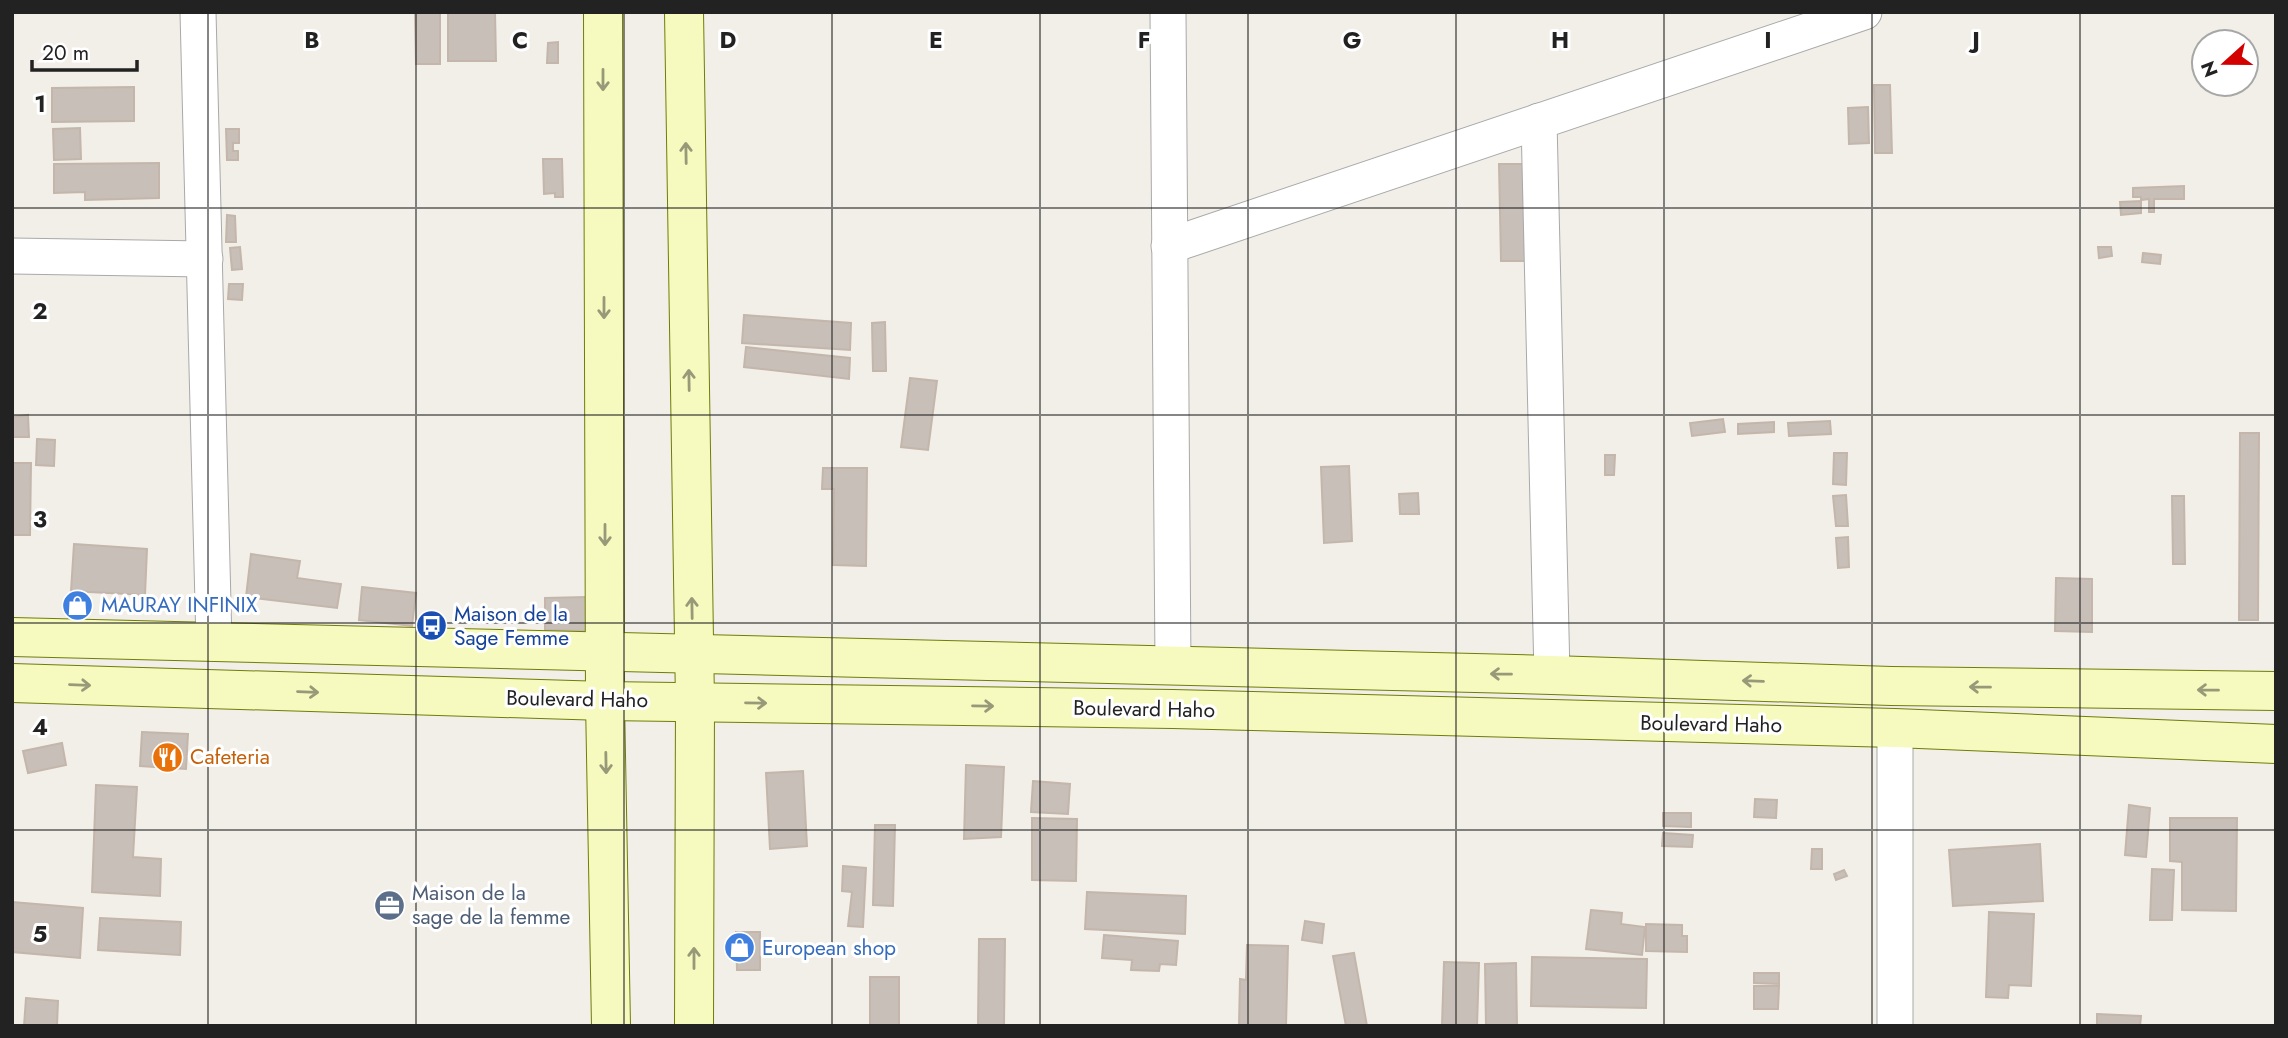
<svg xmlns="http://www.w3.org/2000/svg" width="2288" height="1038" font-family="Jost,sans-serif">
<rect width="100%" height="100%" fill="#f2efe9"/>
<g fill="#c7bfb8" stroke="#c4b6ab" stroke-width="2">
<polygon points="415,12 440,12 440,64 416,64"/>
<polygon points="448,12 495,12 496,61 448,61"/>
<polygon points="558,42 558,63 547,63 548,43"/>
<polygon points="1874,85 1890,85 1892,153 1875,153"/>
<polygon points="134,87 134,121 52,122 52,88"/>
<polygon points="1868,107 1869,143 1849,144 1848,108"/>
<polygon points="80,128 81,159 54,160 53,129"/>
<polygon points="226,129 239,129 239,143 233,143 233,151 238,151 238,160 227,160"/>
<polygon points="543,159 562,159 563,197 555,197 555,193 544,194"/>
<polygon points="159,163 159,198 85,200 85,192 54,193 54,164"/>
<polygon points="1499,164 1524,164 1525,261 1501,261"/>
<polygon points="2184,186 2184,199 2154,199 2154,212 2149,212 2149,199 2141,200 2141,197 2133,197 2133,188"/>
<polygon points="2141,201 2141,213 2121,215 2120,202"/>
<polygon points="227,215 235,216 236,242 226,242"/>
<polygon points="240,247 242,269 232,270 230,248"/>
<polygon points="2098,247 2111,247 2112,256 2099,258"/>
<polygon points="2143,253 2161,255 2160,264 2142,262"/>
<polygon points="229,284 243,284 242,300 228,299"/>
<polygon points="744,315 851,323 850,350 742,343"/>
<polygon points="885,322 886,371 873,371 872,323"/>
<polygon points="746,347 850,358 849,379 744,367"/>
<polygon points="910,378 937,381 928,450 901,447"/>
<polygon points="28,415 29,437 12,437 12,417"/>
<polygon points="1723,419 1725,432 1692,436 1690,423"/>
<polygon points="1830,421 1831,434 1789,436 1788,423"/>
<polygon points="1774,422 1774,432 1738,434 1738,424"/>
<polygon points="2240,433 2259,433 2258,620 2239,620"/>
<polygon points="37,439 55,440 54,466 36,465"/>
<polygon points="1834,453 1847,453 1846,485 1833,484"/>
<polygon points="1605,455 1615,455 1614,475 1605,475"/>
<polygon points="12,463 31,463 30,535 12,535"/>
<polygon points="1349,466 1352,541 1324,543 1321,467"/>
<polygon points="823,468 867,468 866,566 833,565 834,489 822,489"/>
<polygon points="1418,493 1419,514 1400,514 1399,494"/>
<polygon points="1846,495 1848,526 1836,526 1833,496"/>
<polygon points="2172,496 2184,496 2185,564 2173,564"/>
<polygon points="1848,537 1849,567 1838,568 1836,538"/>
<polygon points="74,544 147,549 145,595 71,591"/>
<polygon points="251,554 300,561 297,578 341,584 337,608 246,597"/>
<polygon points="2056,578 2092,579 2092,632 2055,631"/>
<polygon points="362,587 416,593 412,626 359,620"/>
<polygon points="586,597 587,631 545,630 545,598"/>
<polygon points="142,732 188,734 186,769 140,766"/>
<polygon points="62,743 66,765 28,773 23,751"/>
<polygon points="966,765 1004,767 1001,837 964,839"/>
<polygon points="803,771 807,846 770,849 766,773"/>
<polygon points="1033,781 1070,784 1068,814 1031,812"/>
<polygon points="96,785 137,787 133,857 161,859 160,896 92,892"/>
<polygon points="1755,799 1777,800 1776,818 1754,817"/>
<polygon points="2129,805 2150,808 2146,857 2125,855"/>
<polygon points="1663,813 1691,813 1691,827 1663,826"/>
<polygon points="1032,818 1077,819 1076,881 1032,880"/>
<polygon points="2170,818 2237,818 2236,911 2182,910 2182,862 2170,861"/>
<polygon points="875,825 895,825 893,906 873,905"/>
<polygon points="1663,833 1693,835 1692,847 1662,846"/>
<polygon points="2040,844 2043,901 1953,906 1949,850"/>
<polygon points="1812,849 1822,849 1822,869 1811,869"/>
<polygon points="843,866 866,868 863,927 848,926 852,892 842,891"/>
<polygon points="2152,869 2174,870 2172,920 2150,920"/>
<polygon points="1844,870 1847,876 1836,880 1834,874"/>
<polygon points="1087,892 1186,896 1185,934 1085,929"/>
<polygon points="12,902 83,908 80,958 12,952"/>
<polygon points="1591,910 1622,913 1621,924 1645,927 1642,955 1586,949"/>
<polygon points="1989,912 2034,914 2031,986 2009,985 2008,998 1986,997"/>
<polygon points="100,918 181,922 180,955 98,950"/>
<polygon points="1305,921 1324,924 1322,943 1302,940"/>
<polygon points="1646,924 1682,925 1682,936 1687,936 1687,952 1646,951"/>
<polygon points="736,932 760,932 760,970 737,970"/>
<polygon points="1104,935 1178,941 1176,965 1160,964 1159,971 1131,970 1132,960 1102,958"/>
<polygon points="979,939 1005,939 1004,1026 978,1026"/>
<polygon points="1247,945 1288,946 1286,1026 1239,1026 1240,979 1246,980"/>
<polygon points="1354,953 1367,1026 1346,1026 1333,956"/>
<polygon points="1532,957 1647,959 1646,1008 1531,1006"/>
<polygon points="1444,962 1479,963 1477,1026 1442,1026"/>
<polygon points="1516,963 1517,1026 1486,1026 1485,964"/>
<polygon points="1754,973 1779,973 1779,984 1754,983"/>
<rect x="870" y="977" width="29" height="49"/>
<polygon points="1754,986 1779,986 1778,1009 1754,1009"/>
<polygon points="26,998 58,1001 57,1026 24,1026"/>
<polygon points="2097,1014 2141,1016 2140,1026 2097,1026"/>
</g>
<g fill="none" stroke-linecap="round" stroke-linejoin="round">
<defs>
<g id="minor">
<polyline points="198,12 214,643"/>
<polyline points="1168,12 1173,665"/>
<polyline points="1539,121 1552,675"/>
<polyline points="1169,246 1864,12"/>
<polyline points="12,256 205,259"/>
<polyline points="1895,728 1895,1026"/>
</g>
<g id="secondary">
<polyline points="603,12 605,701 611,1026"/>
<polyline points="684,12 695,702 694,1026"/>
<polyline points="12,637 1552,675 1891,686 2276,691"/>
<polyline points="12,683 605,701 1173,709 1895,728 2276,744"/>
</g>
</defs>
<use href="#minor" stroke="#a9a9a9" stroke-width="37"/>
<use href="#secondary" stroke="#707d05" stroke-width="40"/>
<use href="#minor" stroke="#fff" stroke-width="35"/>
<use href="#secondary" stroke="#f7fabf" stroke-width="38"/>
</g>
<defs><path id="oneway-shaft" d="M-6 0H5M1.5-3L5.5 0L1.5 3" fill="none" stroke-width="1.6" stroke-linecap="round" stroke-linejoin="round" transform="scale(1.75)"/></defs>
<g stroke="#979978">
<use href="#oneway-shaft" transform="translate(603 80) rotate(90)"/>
<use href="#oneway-shaft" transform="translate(686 153) rotate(-91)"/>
<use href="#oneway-shaft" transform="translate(604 308) rotate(90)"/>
<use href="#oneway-shaft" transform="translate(689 380) rotate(-91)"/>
<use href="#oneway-shaft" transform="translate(605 535) rotate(90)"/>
<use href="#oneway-shaft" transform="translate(692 608) rotate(-91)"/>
<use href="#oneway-shaft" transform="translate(1501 674) rotate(-179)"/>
<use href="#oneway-shaft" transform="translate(1753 681) rotate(-178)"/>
<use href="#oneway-shaft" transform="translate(80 685) rotate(2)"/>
<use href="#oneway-shaft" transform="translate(1980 687) rotate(-179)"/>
<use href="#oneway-shaft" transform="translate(2208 690) rotate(-179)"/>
<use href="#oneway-shaft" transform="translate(308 692) rotate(2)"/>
<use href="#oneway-shaft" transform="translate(756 703) rotate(1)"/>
<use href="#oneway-shaft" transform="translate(983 706) rotate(1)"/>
<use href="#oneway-shaft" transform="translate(606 763) rotate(89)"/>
<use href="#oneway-shaft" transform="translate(694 958) rotate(-90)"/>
</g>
<path fill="none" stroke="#222" stroke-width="2" stroke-opacity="0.55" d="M208,12v1014M416,12v1014M624,12v1014M832,12v1014M1040,12v1014M1248,12v1014M1456,12v1014M1664,12v1014M1872,12v1014M2080,12v1014M12,208h2264M12,415h2264M12,623h2264M12,830h2264"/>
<defs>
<symbol id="shop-disc" viewBox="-11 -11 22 22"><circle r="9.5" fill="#3f7fe0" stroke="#fff"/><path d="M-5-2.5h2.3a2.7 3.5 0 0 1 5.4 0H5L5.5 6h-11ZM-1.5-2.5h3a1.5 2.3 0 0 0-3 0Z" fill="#fff"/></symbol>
<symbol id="bus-disc" viewBox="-11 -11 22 22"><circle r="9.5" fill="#1a4fb4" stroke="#fff"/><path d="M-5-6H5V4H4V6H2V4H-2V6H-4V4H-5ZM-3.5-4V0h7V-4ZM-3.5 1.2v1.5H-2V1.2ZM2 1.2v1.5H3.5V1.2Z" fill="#fff"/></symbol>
<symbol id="restaurant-disc" viewBox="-11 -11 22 22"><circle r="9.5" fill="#e8710a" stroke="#fff"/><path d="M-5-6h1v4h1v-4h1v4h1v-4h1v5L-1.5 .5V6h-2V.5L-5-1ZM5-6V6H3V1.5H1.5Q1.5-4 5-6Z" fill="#fff"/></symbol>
<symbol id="office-disc" viewBox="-11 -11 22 22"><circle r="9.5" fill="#5c6f8a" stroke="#fff"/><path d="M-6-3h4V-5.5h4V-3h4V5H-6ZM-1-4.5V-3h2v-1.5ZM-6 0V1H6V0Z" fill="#fff"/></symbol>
</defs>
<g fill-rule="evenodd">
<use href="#shop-disc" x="60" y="588" width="35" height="35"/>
<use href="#bus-disc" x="414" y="608" width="35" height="35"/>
<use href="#restaurant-disc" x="150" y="740" width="35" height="35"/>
<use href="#office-disc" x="372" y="888" width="35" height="35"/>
<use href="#shop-disc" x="722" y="930" width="35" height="35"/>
</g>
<g text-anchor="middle" stroke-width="6" stroke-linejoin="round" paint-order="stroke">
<g font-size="21" fill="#366cbe" stroke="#fff" text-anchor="start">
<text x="101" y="612">MAURAY INFINIX</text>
<text x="762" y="955">European shop</text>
</g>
<g font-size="21" fill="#164399" stroke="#fff" text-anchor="start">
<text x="454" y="621">Maison de la<tspan x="454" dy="24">Sage Femme</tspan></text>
</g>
<g font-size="21" fill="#222" stroke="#fff">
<text transform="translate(577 699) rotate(1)" y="7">Boulevard Haho</text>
<text transform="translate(1144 709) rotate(1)" y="7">Boulevard Haho</text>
<text transform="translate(1711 724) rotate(1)" y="7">Boulevard Haho</text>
</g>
<g font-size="21" fill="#c56008" stroke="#fff" text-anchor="start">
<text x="190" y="764">Cafeteria</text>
</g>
<g font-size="21" fill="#4e5e75" stroke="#fff" text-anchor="start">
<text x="412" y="900">Maison de la<tspan x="412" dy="24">sage de la femme</tspan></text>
</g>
</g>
<g font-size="23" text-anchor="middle" font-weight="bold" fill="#222" stroke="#fff" stroke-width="6" stroke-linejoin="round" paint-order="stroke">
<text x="312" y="48">B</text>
<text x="520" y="48">C</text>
<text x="728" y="48">D</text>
<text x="936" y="48">E</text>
<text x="1144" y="48">F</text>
<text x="1352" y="48">G</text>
<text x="1560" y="48">H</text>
<text x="1768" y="48">I</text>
<text x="1976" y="48">J</text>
<text x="40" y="112">1</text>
<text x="40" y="319">2</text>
<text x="40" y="527">3</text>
<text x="40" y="735">4</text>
<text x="40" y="942">5</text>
</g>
<rect width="2288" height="1038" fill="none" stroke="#222222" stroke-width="28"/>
<g transform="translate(2225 63) rotate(249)"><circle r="33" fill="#ffffff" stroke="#a7a7a7" stroke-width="2"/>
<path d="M0-5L12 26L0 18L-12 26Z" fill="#d40000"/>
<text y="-10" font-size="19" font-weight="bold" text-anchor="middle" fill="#222222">N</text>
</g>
<path d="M32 60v10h105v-10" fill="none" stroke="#222222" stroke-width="3.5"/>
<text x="42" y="60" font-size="21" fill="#222222" stroke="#ffffff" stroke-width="5" paint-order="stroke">20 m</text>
</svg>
